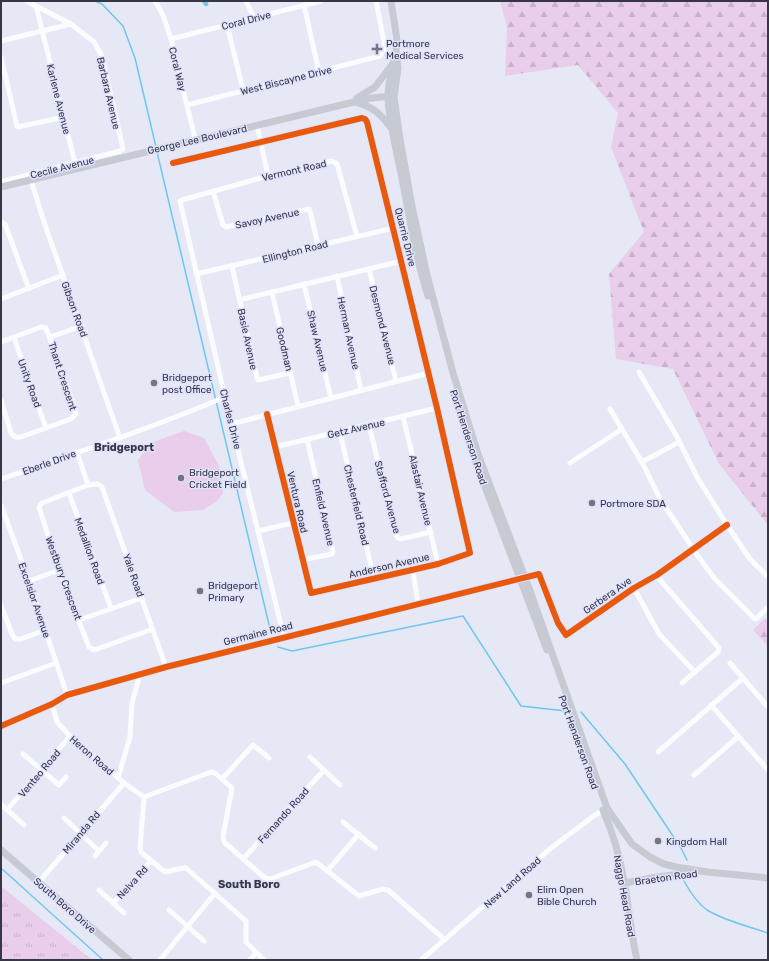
<svg xmlns="http://www.w3.org/2000/svg" width="769" height="961" font-family="Rubik,sans-serif">
<defs>
<pattern id="grass-tufts" width="24" height="20" patternUnits="userSpaceOnUse"><rect width="24" height="20" fill="#e9cdea"/><path d="M3 7l-1-3M5 7V3M7 7l1-3M15 17l-1-3M17 17v-4M19 17l1-3" fill="none" stroke="#c8b1ca"/></pattern>
<pattern id="forest-firs" width="22" height="20" patternUnits="userSpaceOnUse"><rect width="22" height="20" fill="#e9cdea"/><path d="M5 1l3.5 6h-7zM16 11l3.5 6h-7z" fill="#c8b1ca"/></pattern>
</defs>
<rect width="100%" height="100%" fill="#e6e8f6"/>
<polygon fill="url(#grass-tufts)" points="1,886 92,960 1,960"/>
<g fill="url(#forest-firs)">
<polygon points="500,1 768,1 768,525 719,464 673,369 616,359 609,274 644,232 611,147 618,113 578,65 505,76 507,27"/>
<polygon points="765,618 768,621 768,646 753,630"/>
</g>
<polygon fill="#e9cdea" points="184,431 204,438 219,466 223,493 217,501 203,510 174,512 145,490 138,460 151,443"/>
<g fill="none" stroke-linecap="round" stroke-linejoin="round">
<g stroke="#6ec8ee" stroke-width="1.5">
<polyline points="95,1 102,4 123,26 135,58 156,147"/>
<polyline points="157,152 271,633"/>
<polyline points="278,647 292,651 463,616 521,706 566,711"/>
<polyline points="581,712 625,764 681,848 687,860"/>
<polyline points="1,868 103,960"/>
<path d="M684,881c6,11 13,22 23,29 18,11 41,16 61,23"/>
</g>
<polyline stroke="#6ec8ee" stroke-width="4.5" points="204,1 206,4"/>
<g stroke="#fbfcfe" stroke-width="5">
<polyline points="27,1 36,6 76,167"/>
<polyline points="155,1 163,15 171,39 195,139"/>
<polyline points="246,1 254,18"/>
<polyline points="304,5 319,72"/>
<polyline points="227,25 243,90"/>
<polyline points="171,39 321,1"/>
<polyline points="1,41 71,24"/>
<polyline points="1,57 17,126 18,127 64,117"/>
<polyline points="187,105 380,56 385,47 376,1"/>
<polyline points="257,125 268,176"/>
<polyline points="173,163 362,118 365,119 367,122 437,408 470,553 438,564 311,593 267,414"/>
<polyline points="31,180 44,222 120,438"/>
<polyline points="1,182 120,151 123,149 102,56 94,42 71,24 36,6"/>
<polyline points="213,191 223,225 226,227 309,209 310,211 318,245"/>
<polyline points="1,222 5,224 29,289"/>
<polyline points="232,266 257,378 258,380 290,373"/>
<polyline points="369,269 396,381"/>
<polyline points="196,274 394,228"/>
<polyline points="337,276 361,390"/>
<polyline points="304,284 331,398"/>
<polyline points="272,292 298,406"/>
<polyline points="1,299 63,275"/>
<polyline points="239,300 402,261"/>
<polyline points="50,337 82,326"/>
<polyline points="14,338 46,428"/>
<polyline points="1,342 41,327 46,328 75,409 76,414 71,419 21,437 15,437 11,433 1,400"/>
<polyline points="639,372 676,435 697,477 727,525 750,559 768,577"/>
<polyline points="610,409 643,464 660,499 700,559 715,579 754,618 756,619 768,607"/>
<polyline points="403,416 438,564"/>
<polyline points="231,424 429,373"/>
<polyline points="369,425 396,535 398,538 401,539 431,532"/>
<polyline points="340,432 374,579"/>
<polyline points="275,447 437,408"/>
<polyline points="77,452 88,485"/>
<polyline points="642,462 679,442"/>
<polyline points="570,463 622,429"/>
<path d="M1,479c75,-26 151,-51 224,-82"/>
<polyline points="69,493 111,608"/>
<polyline points="1,505 29,581 67,695"/>
<polyline points="258,531 293,523"/>
<polyline points="302,560 332,554 333,552 307,439"/>
<polyline points="413,570 418,604"/>
<polyline points="657,575 661,581 719,648 718,652 682,683"/>
<polyline points="29,581 59,570"/>
<polyline points="634,588 659,634 695,672"/>
<polyline points="1,605 12,634 15,639 21,639 45,630"/>
<polyline points="79,620 142,598"/>
<polyline points="153,629 97,649 94,650 89,647 59,570 39,507 42,503 88,485 98,484 102,487 166,667"/>
<polyline points="284,637 225,397 180,201 182,200 268,176 332,161 337,164 357,236"/>
<polyline points="730,663 768,707"/>
<polyline points="1,683 56,663"/>
<polyline points="52,704 57,722 70,736 124,783 144,797"/>
<polyline points="711,705 768,770"/>
<polyline points="1,726 52,704 67,695 166,667 539,574 558,623 566,635 634,588 657,575 727,525"/>
<polyline points="658,752 743,678"/>
<polyline points="23,754 59,785 66,777"/>
<polyline points="310,757 340,785"/>
<polyline points="694,775 738,737"/>
<polyline points="118,778 130,737 132,703 140,674"/>
<polyline points="222,779 253,745 269,758"/>
<polyline points="144,797 211,772 215,773 232,788 223,837 224,842 265,878 270,879 316,862 359,896 383,889 388,890 444,939"/>
<polyline points="144,797 140,848 141,852 165,872 183,868 186,868 246,921 246,942 264,960"/>
<polyline points="1,804 24,825"/>
<polyline points="7,810 70,736"/>
<polyline points="64,818 99,851"/>
<polyline points="343,822 375,848"/>
<polyline points="95,856 106,843"/>
<polyline points="243,859 324,770"/>
<polyline points="327,871 359,834"/>
<polyline points="39,882 124,783"/>
<polyline points="99,890 124,913"/>
<polyline points="113,903 151,861"/>
<polyline points="169,910 204,941"/>
<polyline points="160,960 215,893"/>
<polyline points="250,960 256,953"/>
<polyline points="421,960 551,848 595,815 606,809"/>
</g>
<g stroke="#c6cad3" stroke-width="7">
<polyline points="391,1 397,40 396,52 398,68 394,97 400,139 412,206 427,275 453,373 478,454 529,588 607,808 632,844 650,857 664,864 676,867 707,872 768,878"/>
<path d="M395,55c-3,13 -7,28 -7,42 1,24 8,52 13,76 8,41 14,83 27,123"/>
<polyline points="357,98 375,87 391,66"/>
<path d="M355,102c17,4 26,12 36,26"/>
<path d="M1,187l353,-85c12,-3 25,-6 38,-5"/>
<polyline points="454,395 473,455 547,650"/>
<path d="M603,810c10,23 17,47 21,71 5,26 7,53 13,79"/>
<polyline points="1,850 129,960"/>
<polyline points="625,883 657,877 690,873"/>
</g>
<defs>
<g id="cycleway">
<polyline points="173,163 362,118 365,119 367,122 437,408 470,553 438,564 311,593 267,414"/>
<polyline points="1,726 52,704 67,695 166,667 539,574 558,623 566,635 634,588 657,575 727,525"/>
</g>
</defs>
<use href="#cycleway" stroke="#dfe2fd" stroke-width="8"/>
<use href="#cycleway" stroke="#e8590c" stroke-width="6"/>
</g>
<g fill="#747583" stroke="#dfe2fd" stroke-width="1.5">
<path d="M375 43h4v4h4v4h-4v4h-4v-4h-4v-4h4z"/>
<circle cx="154" cy="383" r="4"/>
<circle cx="181" cy="478" r="4"/>
<circle cx="592" cy="503" r="4"/>
<circle cx="200" cy="591" r="4"/>
<circle cx="658" cy="841" r="4"/>
<circle cx="529" cy="895" r="4"/>
</g>
<g text-anchor="middle" stroke-width="3" stroke-linejoin="round" paint-order="stroke">
<g font-size="10" fill="#363745" stroke="#dfe2fd">
<text transform="translate(246 20) rotate(-14)" y="4">Coral Drive</text>
<text transform="translate(178 69) rotate(76)" y="4">Coral Way</text>
<text transform="translate(286 80) rotate(-14)" y="4">West Biscayne Drive</text>
<text transform="translate(109 93) rotate(77)" y="4">Barbara Avenue</text>
<text transform="translate(59 99) rotate(76)" y="4">Karlene Avenue</text>
<text transform="translate(197 139) rotate(-13)" y="4">George Lee Boulevard</text>
<text transform="translate(62 167) rotate(-14)" y="4">Cecile Avenue</text>
<text transform="translate(294 170) rotate(-13)" y="4">Vermont Road</text>
<text transform="translate(267 218) rotate(-12)" y="4">Savoy Avenue</text>
<text transform="translate(406 237) rotate(76)" y="4">Quarrie Drive</text>
<text transform="translate(295 251) rotate(-14)" y="4">Ellington Road</text>
<text transform="translate(75 309) rotate(70)" y="4">Gibson Road</text>
<text transform="translate(383 325) rotate(76)" y="4">Desmond Avenue</text>
<text transform="translate(349 333) rotate(78)" y="4">Herman Avenue</text>
<text transform="translate(248 339) rotate(78)" y="4">Basie Avenue</text>
<text transform="translate(318 341) rotate(77)" y="4">Shaw Avenue</text>
<text transform="translate(285 349) rotate(77)" y="4">Goodman</text>
<text transform="translate(63 376) rotate(72)" y="4">Thant Crescent</text>
<text transform="translate(30 383) rotate(70)" y="4">Unity Road</text>
<text transform="translate(231 419) rotate(76)" y="4">Charles Drive</text>
<text transform="translate(356 428) rotate(-13)" y="4">Getz Avenue</text>
<text transform="translate(469 437) rotate(72)" y="4">Port Henderson Road</text>
<text transform="translate(49 462) rotate(-20)" y="4">Eberle Drive</text>
<text transform="translate(421 490) rotate(77)" y="4">Alastair Avenue</text>
<text transform="translate(388 497) rotate(75)" y="4">Stafford Avenue</text>
<text transform="translate(298 502) rotate(77)" y="4">Ventura Road</text>
<text transform="translate(357 505) rotate(77)" y="4">Chesterfield Road</text>
<text transform="translate(324 512) rotate(77)" y="4">Enfield Avenue</text>
<text transform="translate(90 551) rotate(70)" y="4">Medallion Road</text>
<text transform="translate(389 565) rotate(-13)" y="4">Anderson Avenue</text>
<text transform="translate(134 575) rotate(71)" y="4">Yale Road</text>
<text transform="translate(64 578) rotate(70)" y="4">Westbury Crescent</text>
<text transform="translate(607 595) rotate(-35)" y="4">Gerbera Ave</text>
<text transform="translate(35 600) rotate(71)" y="4">Excelsior Avenue</text>
<text transform="translate(258 633) rotate(-14)" y="4">Germaine Road</text>
<text transform="translate(579 742) rotate(70)" y="4">Port Henderson Road</text>
<text transform="translate(92 755) rotate(41)" y="4">Heron Road</text>
<text transform="translate(39 773) rotate(-50)" y="4">Venteo Road</text>
<text transform="translate(283 815) rotate(-48)" y="4">Fernando Road</text>
<text transform="translate(81 832) rotate(-50)" y="4">Miranda Rd</text>
<text transform="translate(666 877) rotate(-8)" y="4">Braeton Road</text>
<text transform="translate(132 882) rotate(-48)" y="4">Nelva Rd</text>
<text transform="translate(512 882) rotate(-41)" y="4">New Land Road</text>
<text transform="translate(625 896) rotate(80)" y="4">Naggo Head Road</text>
<text transform="translate(65 905) rotate(41)" y="4">South Boro Drive</text>
</g>
<g font-size="10" fill="#363745" stroke="#dfe2fd" text-anchor="start">
<text x="386" y="47">Portmore<tspan x="386" dy="12">Medical Services</tspan></text>
<text x="162" y="381">Bridgeport<tspan x="162" dy="12">post Office</tspan></text>
<text x="189" y="476">Bridgeport<tspan x="189" dy="12">Cricket Field</tspan></text>
<text x="600" y="507">Portmore SDA</text>
<text x="208" y="589">Bridgeport<tspan x="208" dy="12">Primary</tspan></text>
<text x="666" y="845">Kingdom Hall</text>
<text x="537" y="893">Elim Open<tspan x="537" dy="12">Bible Church</tspan></text>
</g>
<g font-size="11" font-weight="bold" fill="#363745" stroke="#dfe2fd">
<text x="124" y="451">Bridgeport</text>
<text x="249" y="888">South Boro</text>
</g>
</g>
<rect width="769" height="961" fill="none" stroke="#363745" stroke-width="4"/>
</svg>
